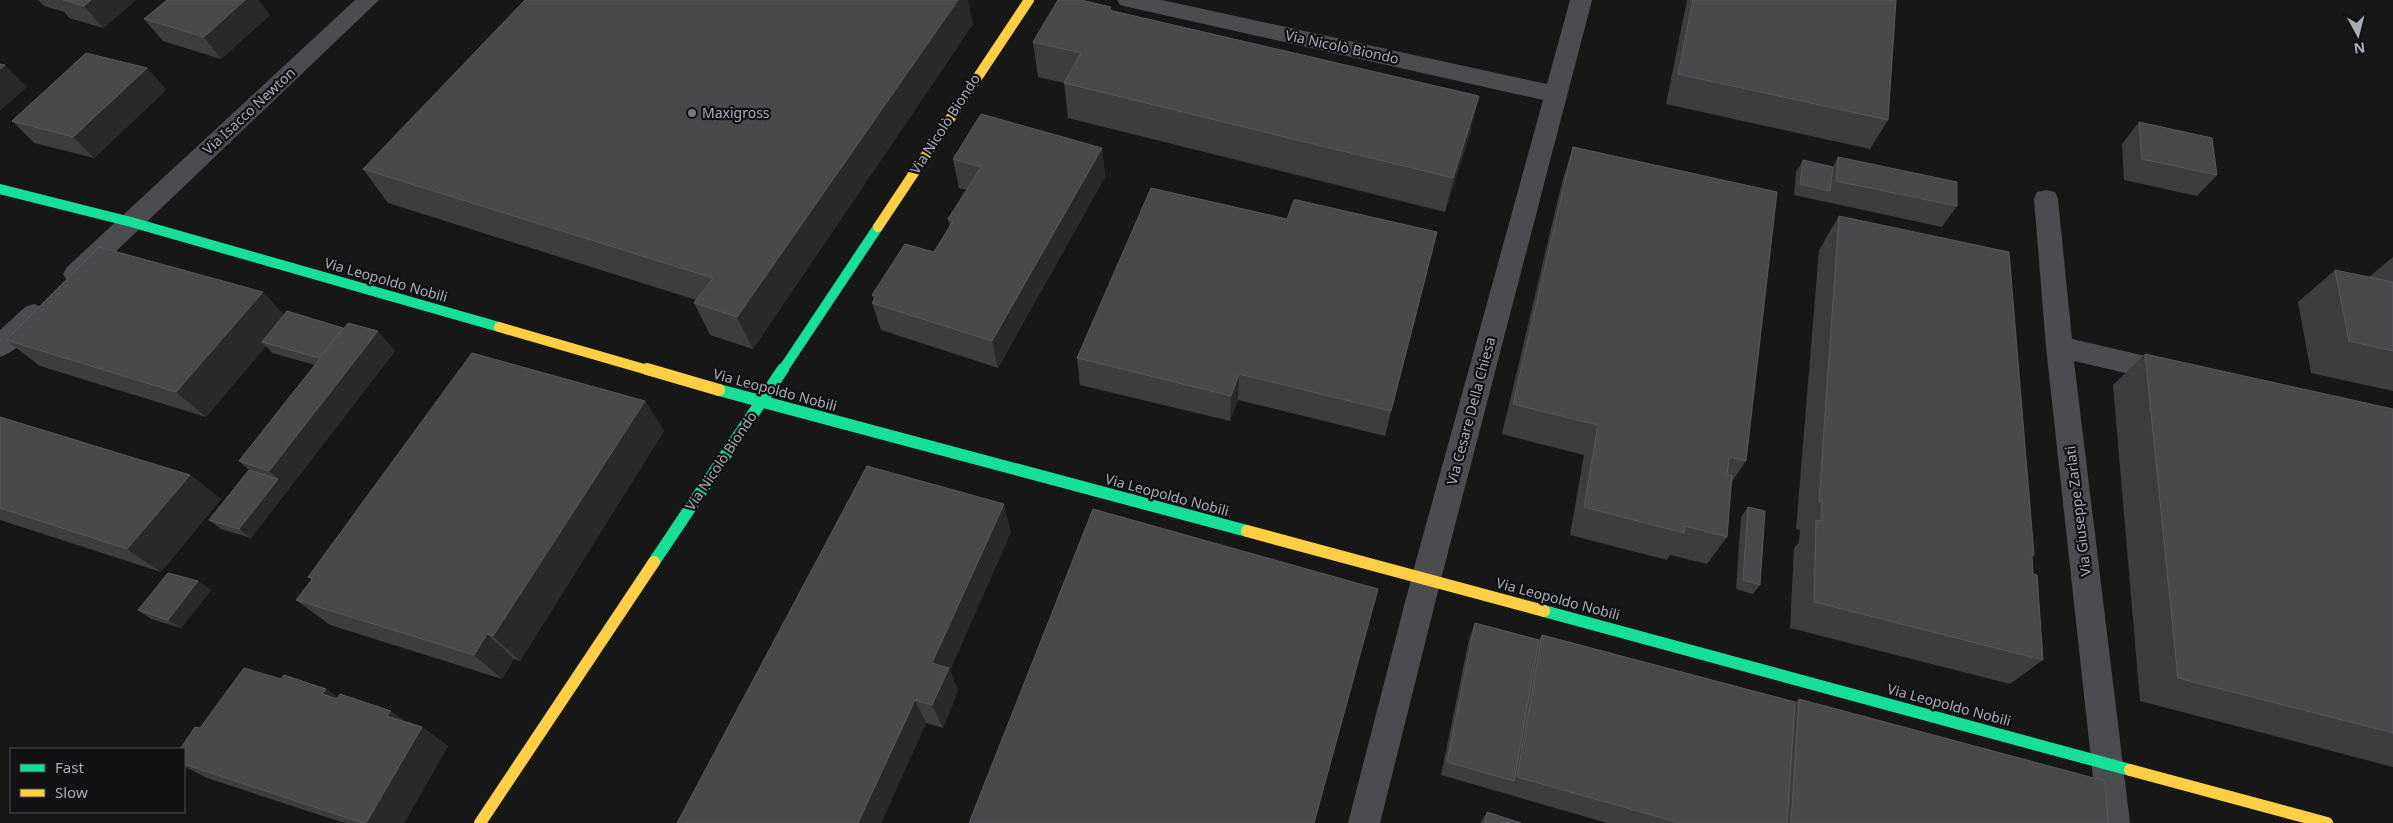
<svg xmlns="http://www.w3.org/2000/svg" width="2393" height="823" font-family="'Noto Sans',sans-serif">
<rect width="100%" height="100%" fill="#171717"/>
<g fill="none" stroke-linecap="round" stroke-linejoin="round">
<g fill="#4b4c50" fill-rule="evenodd">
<polygon points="355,0 379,0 85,281 76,284 67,281 63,274 67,267"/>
<polygon points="1117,0 1162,0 1547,84 1570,0 1592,0 1441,579 1380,823 1348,823 1411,579 1543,100 1128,7 1120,5"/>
<polygon points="2046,190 2055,192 2058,199 2072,339 2172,362 2182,365 2185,373 2182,381 2172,384 2074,361 2130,823 2098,823 2046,347 2034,199 2037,192"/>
<path d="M34,304l9,3 4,7c-8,16 -30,37 -47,43v-27l25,-23z"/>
</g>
<g stroke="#16e098" stroke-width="10">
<polyline points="0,189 131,222 499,327"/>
<polyline points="782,371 878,227"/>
</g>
<g stroke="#16e098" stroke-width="12">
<polyline points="719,390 1247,531"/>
<polyline points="654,562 783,369"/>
<polyline points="1544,611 2130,770"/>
</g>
<g stroke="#ffcf43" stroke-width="10">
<polyline points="878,227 1029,0"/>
<polyline points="499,327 651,371"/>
</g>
<g stroke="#ffcf43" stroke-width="12">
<polyline points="647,369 719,390"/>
<polyline points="1247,531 1544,611"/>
<polyline points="2130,770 2327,823"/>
<polyline points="480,823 654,562"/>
</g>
</g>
<g fill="#3d3d3f">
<polygon points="38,0 136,0 103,28 69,18 64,12 44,6"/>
<polygon points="1687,0 1896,0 1888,120 1870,149 1666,104"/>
<polygon points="1111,7 1111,11 1471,131 1445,212 1068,118 1064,83 1038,77 1033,42"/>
<polygon points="270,15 221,59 163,41 144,19"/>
<polygon points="973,24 753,349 710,335 694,303 696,300 388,203 363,169"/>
<polygon points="147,68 166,90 94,158 34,143 12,121"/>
<polygon points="2139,122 2217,175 2197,196 2124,180 2122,144"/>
<polygon points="1573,147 1746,461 1731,483 1727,537 1707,564 1670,555 1667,560 1570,535 1584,455 1502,434 1562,182"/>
<polygon points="1102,148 1105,177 998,368 881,330 872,303 874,300 872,295 934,252 950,226 948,219 967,190 959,188 953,159"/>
<polygon points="1838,157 1957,206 1942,227 1794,195 1796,172 1803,160 1833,167"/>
<polygon points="1839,216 2034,555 2032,557 2033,574 2043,660 2010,684 1790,628 1794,548 1799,542 1800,530 1796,529 1819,250"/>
<polygon points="2393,257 2393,391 2311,373 2298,302 2335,270 2369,277"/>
<polygon points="1430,260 1385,436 1238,400 1230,421 1080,385 1077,358"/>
<polygon points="284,315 343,328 395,351 251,538 221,529 209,520 249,470 239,461 315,365 272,353 266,346 206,417 40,366 6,340"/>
<polygon points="2145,354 2393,409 2393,767 2140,701 2113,385"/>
<polygon points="645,401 664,431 520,661 514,659 502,679 330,625 296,600 312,580 308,577"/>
<polygon points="0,417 190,475 221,499 161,572 0,520"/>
<polygon points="1748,507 1760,585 1753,594 1736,589 1741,517"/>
<polygon points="1011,532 950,670 958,691 943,728 926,723 881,823 677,823"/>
<polygon points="198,581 211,590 181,628 151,619 138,610"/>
<polygon points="1475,623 1539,640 1542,635 1795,702 1799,699 2108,823 1607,823 1441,775 1469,639"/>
<polygon points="338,697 422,727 448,746 404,823 344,823 207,778 184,766 184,749 200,728"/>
<polygon points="1487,812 1521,823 1480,823"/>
</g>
<g fill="#29292a">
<polygon points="91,0 136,0 103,28 84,6"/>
<polygon points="245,0 259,0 270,15 221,59 204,37"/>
<polygon points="958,0 968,0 973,24 753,349 737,317"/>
<polygon points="5,65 27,87 0,111 0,69"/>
<polygon points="147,68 166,90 94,158 73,137"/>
<polygon points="1479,96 1471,131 1445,212 1453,178"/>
<polygon points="1102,148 1105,177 998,368 992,341"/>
<polygon points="1437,232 1430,260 1385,436 1391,411"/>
<polygon points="263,292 288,319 262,342 266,346 206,417 176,392"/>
<polygon points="343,328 352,339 329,369 319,358"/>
<polygon points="378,331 395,351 251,538 239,529 278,479 269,471"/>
<polygon points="1239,374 1238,400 1230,421 1231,396"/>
<polygon points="645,401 664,431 520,661 493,636"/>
<polygon points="190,475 221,499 161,572 127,549"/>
<polygon points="1004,504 1011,532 950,670 958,691 943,728 932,705 932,663"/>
<polygon points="198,581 211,590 181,628 168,620"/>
<polygon points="487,634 514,659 502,679 474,655"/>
<polygon points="326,689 355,708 322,694"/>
<polygon points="915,700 926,723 881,823 858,823"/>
<polygon points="391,711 418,730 387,716"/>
<polygon points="422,727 448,746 404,823 366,823"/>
</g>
<g fill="#49494c" stroke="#58595d">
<polygon points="63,0 91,0 84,6"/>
<polygon points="167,0 245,0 204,37 144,19"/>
<polygon points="525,0 958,0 737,317 694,303 713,278 363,169"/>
<polygon points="1058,0 1081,0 1111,7 1109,10 1479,96 1453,178 1064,83 1081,53 1033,42"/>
<polygon points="1693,0 1896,0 1888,120 1678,74"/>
<polygon points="86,53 147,68 73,137 12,121"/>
<polygon points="0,64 5,65 0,69"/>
<polygon points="981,114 1102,148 992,341 872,303 876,296 872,295 905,244 934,252 953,221 948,219 981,167 953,159"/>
<polygon points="2139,122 2212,138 2217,175 2142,159"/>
<polygon points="1573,147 1777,192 1746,461 1729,457 1727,475 1732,475 1727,537 1685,526 1684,533 1584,507 1598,425 1513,404"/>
<polygon points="1838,157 1957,182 1957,206 1836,181"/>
<polygon points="1803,160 1833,167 1830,191 1800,184"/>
<polygon points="1151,188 1287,219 1294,200 1297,200 1437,232 1391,411 1239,374 1231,396 1077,358"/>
<polygon points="1839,216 2009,252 2034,555 2032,556 2033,574 2037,575 2043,660 1814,602 1816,520 1821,521 1822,502 1819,501"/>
<polygon points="99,247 263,292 176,392 6,340"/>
<polygon points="2335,270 2393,282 2393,351 2349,341"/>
<polygon points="287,311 343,328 319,358 262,342"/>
<polygon points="348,323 378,331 269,471 239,461"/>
<polygon points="472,353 645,401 493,636 487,634 474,655 296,600 313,578 308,577"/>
<polygon points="2145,354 2393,409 2393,733 2178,678"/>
<polygon points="0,417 190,475 127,549 0,508"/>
<polygon points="867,466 1004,504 932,663 949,668 932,705 915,700 858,823 677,823"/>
<polygon points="249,470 278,479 239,529 209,520"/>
<polygon points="1748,507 1765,511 1760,585 1743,580"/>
<polygon points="1093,509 1378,589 1314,823 969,823"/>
<polygon points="168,573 198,581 168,620 138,610"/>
<polygon points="1475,623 1539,640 1514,781 1447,762"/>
<polygon points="1542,635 1795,702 1787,823 1680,823 1517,777"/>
<polygon points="244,668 281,679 284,675 326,689 322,694 337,699 340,694 391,711 387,716 422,727 366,823 363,823 184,764 184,749 180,749 195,727 200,728"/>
<polygon points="1799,699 2105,781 2108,823 1791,823"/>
<polygon points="1487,812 1521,823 1485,823"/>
</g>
<circle fill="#757880" stroke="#111113" stroke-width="2" cx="692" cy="113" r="5"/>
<g text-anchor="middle" stroke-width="4.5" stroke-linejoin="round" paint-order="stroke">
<g font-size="14" fill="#a8adb8" stroke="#111113">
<text transform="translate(1342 47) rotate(12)" y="5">Via Nicolò Biondo</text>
<text transform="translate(249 111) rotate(-43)" y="5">Via Isacco Newton</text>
<text transform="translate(945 124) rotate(-57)" y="5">Via Nicolò Biondo</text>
<text transform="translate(386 280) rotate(16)" y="5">Via Leopoldo Nobili</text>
<text transform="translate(775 390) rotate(15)" y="5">Via Leopoldo Nobili</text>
<text transform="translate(1471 411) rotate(-75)" y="5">Via Cesare Della Chiesa</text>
<text transform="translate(721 461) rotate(-56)" y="5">Via Nicolò Biondo</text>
<text transform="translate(1167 495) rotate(15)" y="5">Via Leopoldo Nobili</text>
<text transform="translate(2078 511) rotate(-97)" y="5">Via Giuseppe Zarlati</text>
<text transform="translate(1558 599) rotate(15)" y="5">Via Leopoldo Nobili</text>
<text transform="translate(1949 705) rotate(15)" y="5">Via Leopoldo Nobili</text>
</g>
<g font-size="14" fill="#a8adb8" stroke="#111113" text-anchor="start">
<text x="702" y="118">Maxigross</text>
</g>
</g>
<rect x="10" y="748" width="175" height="65" fill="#111113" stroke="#4d4f55"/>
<rect x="20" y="764" width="25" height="8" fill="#16e098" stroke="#4d4f55"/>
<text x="55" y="773" font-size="15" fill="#a8adb8">Fast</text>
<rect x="20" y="789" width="25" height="8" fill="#ffcf43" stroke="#4d4f55"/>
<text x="55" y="798" font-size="15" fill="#a8adb8">Slow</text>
<g transform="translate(2358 35) rotate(173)" stroke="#111113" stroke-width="4" paint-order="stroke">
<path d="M0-4L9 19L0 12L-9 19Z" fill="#a8adb8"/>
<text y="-8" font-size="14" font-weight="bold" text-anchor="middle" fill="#a8adb8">N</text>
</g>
</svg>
